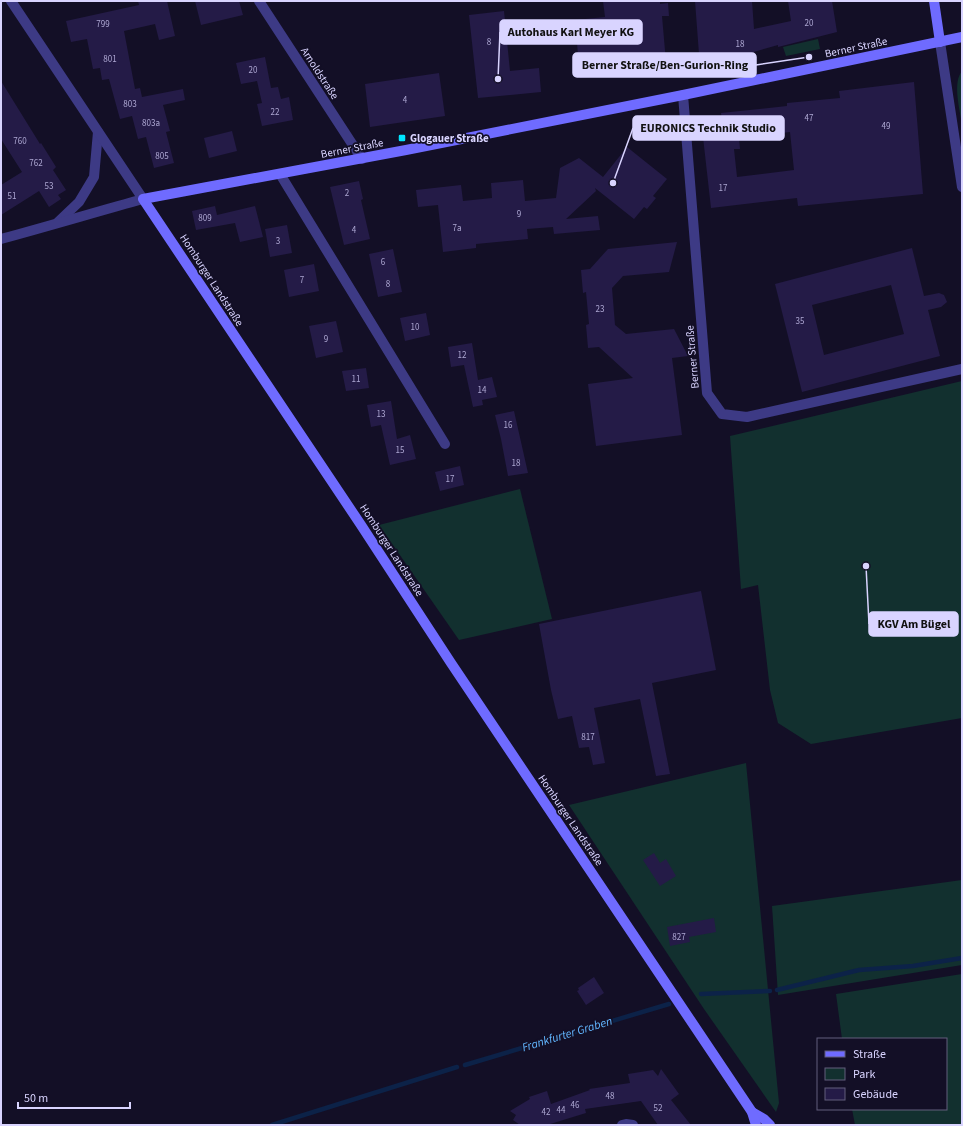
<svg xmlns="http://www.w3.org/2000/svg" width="963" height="1126" font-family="'Source Sans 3',sans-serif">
<rect width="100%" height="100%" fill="#130f26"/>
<g fill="#12302f">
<polygon points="818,39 820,49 786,56 783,47"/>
<path d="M962,71v48h-1c-2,-14 -8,-37 1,-48z"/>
<polygon points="962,381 962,718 811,744 778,723 770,690 758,585 741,589 730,436"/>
<polygon points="520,489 552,619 459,640 379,525"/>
<polygon points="746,763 779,1103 776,1112 704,1009 569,805"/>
<polygon points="962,880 962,965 778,995 772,906"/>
<polygon points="962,974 962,1125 855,1125 852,1109 946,1109 946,1039 842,1039 836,994"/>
</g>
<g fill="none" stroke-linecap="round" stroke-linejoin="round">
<g stroke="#0c2248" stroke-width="4.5">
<polyline points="777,990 859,970 913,966 962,958"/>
<polyline points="701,994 770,991"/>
<polyline points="465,1065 669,1004"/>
<polyline points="272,1125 457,1067"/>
</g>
</g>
<g fill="#241b47" fill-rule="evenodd">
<polygon points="138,1 167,1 175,36 159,40 155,24 124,31 135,89 140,88 142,97 183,89 185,100 163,105 170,131 166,132 174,163 154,168 146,137 138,139 132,116 120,119 109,79 102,80 100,68 93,69 87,39 71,42 66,21 139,5"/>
<polygon points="195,1 239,1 243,15 201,25"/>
<polygon points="603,1 660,1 660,4 668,3 669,16 662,16 666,62 609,68 610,75 580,78 575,20 605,17"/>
<polygon points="695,1 752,1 754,29 791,21 788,1 832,1 837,32 778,47 778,45 726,60 723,53 699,54"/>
<polygon points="504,11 510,71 539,68 541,92 478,98 469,15"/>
<polygon points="265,57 271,88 278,87 281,99 289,97 293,120 262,126 257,104 262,103 257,81 241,84 236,63"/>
<polygon points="439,73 445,116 370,127 365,84"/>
<polygon points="1,81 40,144 41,143 56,167 53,170 66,190 58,195 61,199 49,207 39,191 1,215 1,185 22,172 1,139"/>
<path d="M914,82l9,112 -125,12 -1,-8 -86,10 -8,-71 13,-2v-6l7,-1 -2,-15 66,-7v-3l53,-5 -1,-7zM790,132l4,38 -57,7 -3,-28h6l-1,-11z"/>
<polygon points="232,131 237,151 209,158 204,138"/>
<polygon points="627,147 667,179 653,196 656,198 647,209 644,207 634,219 595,188 596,191 566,219 598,216 600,230 554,234 553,227 527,229 528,239 476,244 476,248 443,252 438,205 418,207 416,190 461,185 463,201 492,198 491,183 523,180 525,201 556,198 560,168 579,158 603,177"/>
<polygon points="359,181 363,199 361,200 370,239 344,245 330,187"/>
<polygon points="215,206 217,215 255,206 263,237 240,242 235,223 196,230 192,211"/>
<polygon points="287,225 292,253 270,257 265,229"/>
<polygon points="677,242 669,272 623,276 612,288 615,325 626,334 674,329 688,356 672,358 682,435 596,446 588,384 633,378 599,347 588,348 586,325 589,324 586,292 583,293 581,270 590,269 608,249"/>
<path d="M912,248l12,48 15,-3 5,2 3,7 -6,5 -13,3 12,46 -138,36 -27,-108zM891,285l13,49 -80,21 -12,-50z"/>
<polygon points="393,249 402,292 378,297 369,254"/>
<polygon points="314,264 319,291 289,297 284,270"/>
<polygon points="426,313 430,335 405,341 400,318"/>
<polygon points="336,321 343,352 316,358 309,326"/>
<polygon points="472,343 478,380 492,377 497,397 482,400 483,405 473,407 464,365 451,367 448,347"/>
<polygon points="366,368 369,388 346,391 342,371"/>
<polygon points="391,401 397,439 410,435 416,459 390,465 381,425 371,427 367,405"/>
<polygon points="514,411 528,473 508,476 501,439 495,415"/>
<polygon points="460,466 464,485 440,491 435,472"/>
<polygon points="701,591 716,670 652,683 670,774 656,776 640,699 594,708 605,763 593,765 589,747 579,748 572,716 558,719 551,690 539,624"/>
<polygon points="654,853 660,863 666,859 676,876 660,886 643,860"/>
<polygon points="714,918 716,932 689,937 690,942 670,946 667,927"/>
<polygon points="594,977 604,993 586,1005 577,991 579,990 578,988"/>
<polygon points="661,1069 679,1094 671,1100 691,1125 658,1125 641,1101 585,1109 586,1113 547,1125 520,1125 513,1120 516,1115 510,1111 530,1099 529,1097 547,1091 551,1104 590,1090 589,1089 630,1083 628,1074 653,1070 658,1076"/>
</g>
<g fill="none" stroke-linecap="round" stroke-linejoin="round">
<g stroke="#3d3a85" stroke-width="10">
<polyline points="259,1 362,159"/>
<polyline points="940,42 962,187"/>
<polyline points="683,95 707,393 722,414 747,417 962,369"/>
<polyline points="280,174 445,444"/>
<polyline points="58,222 79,202 94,177 98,132"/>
<path d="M1,239c48,-13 95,-27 142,-40l-132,-198"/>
<polyline points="622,1125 626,1124 633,1125"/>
</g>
<g stroke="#6f6bff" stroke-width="10">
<polyline points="934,1 940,42"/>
<polyline points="752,1112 764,1119 770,1125"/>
<polyline points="756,1125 752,1112 451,663 361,525 143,199 406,150 683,95 962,37"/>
</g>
</g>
<rect fill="#00e5ff" stroke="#130f26" stroke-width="1.5" x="398" y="134" width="8" height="8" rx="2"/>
<g text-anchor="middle" stroke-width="3.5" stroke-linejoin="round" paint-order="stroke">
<g font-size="9" fill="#aca6d1">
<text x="809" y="26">20</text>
<text x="103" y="27">799</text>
<text x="489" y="45">8</text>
<text x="740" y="47">18</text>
<text x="110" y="62">801</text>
<text x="253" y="73">20</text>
<text x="405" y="103">4</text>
<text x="130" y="107">803</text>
<text x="275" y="115">22</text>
<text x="809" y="121">47</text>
<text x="151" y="126">803a</text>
<text x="886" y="129">49</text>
<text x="20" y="144">760</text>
<text x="162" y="159">805</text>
<text x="36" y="166">762</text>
<text x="49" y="189">53</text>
<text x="723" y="191">17</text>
<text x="347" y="196">2</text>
<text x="12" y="199">51</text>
<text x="519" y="217">9</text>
<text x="205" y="221">809</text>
<text x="457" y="231">7a</text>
<text x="354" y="233">4</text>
<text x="278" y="244">3</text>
<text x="383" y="265">6</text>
<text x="302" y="283">7</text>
<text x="388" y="287">8</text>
<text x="600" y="312">23</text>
<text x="800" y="324">35</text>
<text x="415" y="330">10</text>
<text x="326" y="342">9</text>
<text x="462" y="358">12</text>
<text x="356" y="382">11</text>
<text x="482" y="393">14</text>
<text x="381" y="417">13</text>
<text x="508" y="428">16</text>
<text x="400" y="453">15</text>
<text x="516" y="466">18</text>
<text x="450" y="482">17</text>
<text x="588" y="740">817</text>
<text x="679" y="940">827</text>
<text x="610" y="1099">48</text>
<text x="575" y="1108">46</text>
<text x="658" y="1111">52</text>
<text x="561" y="1113">44</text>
<text x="546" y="1115">42</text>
</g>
<g font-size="11" fill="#d9d4ff" stroke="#130f26">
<text transform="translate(856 47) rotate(-12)" y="4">Berner Straße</text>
<text transform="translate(320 73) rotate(57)" y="4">Arnoldstraße</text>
<text transform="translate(352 148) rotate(-11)" y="4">Berner Straße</text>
<text transform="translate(212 280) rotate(57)" y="4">Homburger Landstraße</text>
<text transform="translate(692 357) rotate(-95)" y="4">Berner Straße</text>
<text transform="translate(392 550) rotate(57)" y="4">Homburger Landstraße</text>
<text transform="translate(571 820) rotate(56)" y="4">Homburger Landstraße</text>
</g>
<g font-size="11" font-weight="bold" fill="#d9d4ff" stroke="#130f26" text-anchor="start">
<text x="410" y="142">Glogauer Straße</text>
</g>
<g font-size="12" font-style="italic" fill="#62b6ff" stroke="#130f26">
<text transform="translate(567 1034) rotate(-17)" y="4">Frankfurter Graben</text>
</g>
</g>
<path fill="none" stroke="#d9d4ff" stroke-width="1.5" d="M498 79L500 32M809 57L756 65M613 183L633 128M866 566L869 624"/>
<g fill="#d9d4ff" stroke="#130f26" stroke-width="1.5">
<circle cx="498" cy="79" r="4"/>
<circle cx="809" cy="57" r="4"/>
<circle cx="613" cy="183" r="4"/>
<circle cx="866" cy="566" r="4"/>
</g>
<g fill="#d9d4ff" stroke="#d9d4ff" stroke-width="1.5">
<rect x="500" y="20" width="142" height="24" rx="4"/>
<rect x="573" y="53" width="183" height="24" rx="4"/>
<rect x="633" y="116" width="151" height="24" rx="4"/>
<rect x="869" y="612" width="89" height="24" rx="4"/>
</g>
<g font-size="12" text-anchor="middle" font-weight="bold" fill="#111">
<text x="571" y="36">Autohaus Karl Meyer KG</text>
<text x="665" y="69">Berner Straße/Ben-Gurion-Ring</text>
<text x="708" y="132">EURONICS Technik Studio</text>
<text x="914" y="628">KGV Am Bügel</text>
</g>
<rect width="963" height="1126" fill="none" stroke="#d9d4ff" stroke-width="4"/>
<rect x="817" y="1038" width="130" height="72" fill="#130f26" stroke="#625e7d"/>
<rect x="825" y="1051" width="20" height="6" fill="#6f6bff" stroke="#625e7d"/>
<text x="853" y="1058" font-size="12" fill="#d9d4ff">Straße</text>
<rect x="825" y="1068" width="20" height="12" fill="#12302f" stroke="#625e7d"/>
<text x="853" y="1078" font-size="12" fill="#d9d4ff">Park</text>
<rect x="825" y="1088" width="20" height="12" fill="#241b47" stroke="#625e7d"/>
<text x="853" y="1098" font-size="12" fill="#d9d4ff">Gebäude</text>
<path d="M18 1102v6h112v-6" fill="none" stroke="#d9d4ff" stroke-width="2"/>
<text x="24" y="1102" font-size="12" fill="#d9d4ff" stroke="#130f26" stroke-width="3" paint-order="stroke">50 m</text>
</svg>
